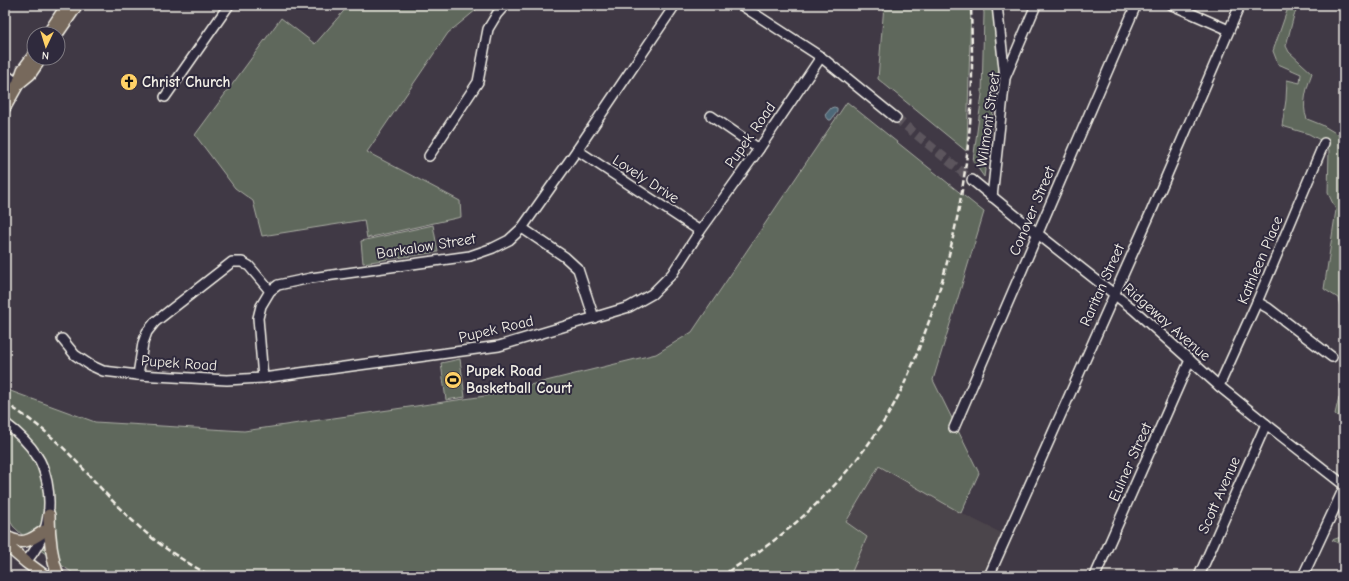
<svg xmlns="http://www.w3.org/2000/svg" width="1349" height="581" font-family="'Comic Neue',sans-serif">
<rect width="100%" height="100%" fill="#403945"/>
<filter id="ink" filterUnits="userSpaceOnUse"><feTurbulence type="fractalNoise" baseFrequency=".025" numOctaves="2"/><feDisplacementMap in="SourceGraphic" scale="8" xChannelSelector="R" yChannelSelector="G"/><feConvolveMatrix kernelMatrix="1 2 1 2 8 2 1 2 1" color-interpolation-filters="sRGB"/></filter>
<g filter="url(#ink)">
<polygon fill="#4c444b" points="879,466 961,513 1007,536 990,576 850,576 867,537 846,522"/>
<g fill="#5e685c" stroke="#a9aca2">
<polygon points="349,5 383,5 388,8 390,6 389,5 472,5 476,10 448,33 367,152 460,201 461,217 367,238 364,220 262,236 253,201 235,188 195,135 281,18 315,44"/>
<polygon points="884,5 971,5 967,145 966,151 878,79"/>
<polygon points="983,5 993,5 999,67 984,177 973,161 982,95 984,13"/>
<path d="M1289,5h11l-6,10 -8,31 3,6 23,21c-5,14 -11,32 -5,46l15,6 22,13v170l-4,-3 -2,-7 -14,-9 12,-79 -8,-17 1,-43 -4,-9 -5,-1 -11,-6 -27,-8 4,-26 1,-20 13,3 1,-9 -23,-10 -5,-13z"/>
<polygon points="847,102 984,212 933,380 979,473 961,513 879,466 846,522 867,537 850,576 837,570 828,576 77,576 33,545 13,526 5,510 5,389 95,422 244,431 485,396 656,354 692,332"/>
<polygon points="433,225 438,252 363,263 361,241"/>
<polygon points="460,359 465,397 446,400 441,363"/>
<polygon points="1339,397 1344,398 1344,420 1335,414"/>
<polygon points="1344,536 1344,546 1332,540"/>
</g>
<polygon fill="#4e6778" stroke="#909ea5" points="834,107 837,108 837,112 831,120 829,120 825,115 831,108"/>
<g fill="none" stroke-linecap="round" stroke-linejoin="round">
<polyline stroke="#5b555d" stroke-width="9" stroke-dasharray="9 4.5" stroke-linecap="butt" points="896,118 972,180"/>
<defs>
<g id="minor">
<polyline points="741,5 821,57 896,118"/>
<polyline points="997,5 1005,77"/>
<polyline points="1172,5 1229,30"/>
<polyline points="5,74 18,84"/>
<polyline points="165,97 229,5"/>
<polyline points="711,116 759,149"/>
<polyline points="577,150 700,231"/>
<polyline points="429,156 478,82 488,29 497,14 505,5"/>
<polyline points="972,180 1038,234 1133,309 1219,386 1266,424 1344,485"/>
<polyline points="992,197 1005,78 1036,5"/>
<polyline points="522,228 565,257 578,269 594,318"/>
<polyline points="1257,302 1268,308 1332,357"/>
<polyline points="62,339 75,355 90,365 103,371 138,375 227,380 263,378 499,346 629,307 652,294 672,274 700,231 759,149 821,57"/>
<polyline points="138,375 143,343 147,332 155,322 232,262 242,262 249,266 270,291"/>
<polyline points="263,378 258,318 261,306 270,291 278,285 311,278 470,256 493,248 509,240 522,228 577,150 675,5"/>
<polyline points="1219,386 1257,302 1324,143"/>
<path d="M5,423c12,9 24,20 32,33 5,7 8,17 10,26 6,31 -1,56 -21,80"/>
<polyline points="954,428 1136,5"/>
<polyline points="989,576 1151,212 1240,5"/>
<polyline points="1095,576 1190,360"/>
<polyline points="1199,576 1266,424"/>
<polyline points="1303,576 1344,488"/>
</g>
<g id="major">
<polyline points="48,34 67,5"/>
<polyline points="57,34 77,5"/>
<polyline points="19,83 30,74 41,58"/>
<polyline points="5,107 18,84 23,70 34,55"/>
<path d="M49,515c0,21 2,41 9,61"/>
<path d="M5,536c17,10 25,5 39,-5"/>
<polyline points="5,544 26,562 45,576"/>
</g>
</defs>
<use href="#minor" stroke="#f4f1e8" stroke-width="12"/>
<use href="#major" stroke="#f4f1e8" stroke-width="14"/>
<use href="#minor" stroke="#2f2a3d" stroke-width="9"/>
<use href="#major" stroke="#77695c" stroke-width="11"/>
<g stroke="#f4f1e8" stroke-width="2.5" stroke-dasharray="6 3" stroke-linecap="butt">
<path d="M5,403c25,15 50,35 70,57 20,21 38,43 59,62 23,22 49,39 77,54"/>
<path d="M720,576c69,-39 126,-94 168,-161 14,-24 25,-50 34,-75 27,-69 42,-143 48,-216 3,-40 2,-79 1,-119"/>
</g>
</g>
</g>
<defs>
<symbol id="church-disc" viewBox="-11 -11 22 22"><circle r="9.5" fill="#ffd166" stroke="#2f2a3d"/><path d="M-1.2-6h2.4v3.5h3.3v2.4h-3.3V6h-2.4V-.1h-3.3v-2.4h3.3Z" fill="#111"/></symbol>
<symbol id="stadium-disc" viewBox="-11 -11 22 22"><circle r="9.5" fill="#ffd166" stroke="#2f2a3d"/><path d="M0-5a6.5 5 0 1 0 0 10a6.5 5 0 1 0 0-10ZM-3.5-1.8h7v3.6h-7Z" fill="#111"/></symbol>
</defs>
<g fill-rule="evenodd">
<use href="#church-disc" x="119" y="72" width="20" height="20"/>
<use href="#stadium-disc" x="443" y="370" width="20" height="20"/>
</g>
<g text-anchor="middle" stroke-width="4" stroke-linejoin="round" paint-order="stroke">
<g font-size="15" font-weight="bold" fill="#f4f1e8" stroke="#2f2a3d" text-anchor="start">
<text x="142" y="87">Christ Church</text>
<text x="466" y="376">Pupek Road<tspan x="466" dy="17">Basketball Court</tspan></text>
</g>
<g font-size="15" fill="#f4f1e8" stroke="#2f2a3d">
<text transform="translate(988 120) rotate(-82)" y="5">Wilmont Street</text>
<text transform="translate(750 135) rotate(-55)" y="5">Pupek Road</text>
<text transform="translate(646 179) rotate(33)" y="5">Lovely Drive</text>
<text transform="translate(1032 211) rotate(-67)" y="5">Conover Street</text>
<text transform="translate(426 246) rotate(-9)" y="5">Barkalow Street</text>
<text transform="translate(1260 260) rotate(-67)" y="5">Kathleen Place</text>
<text transform="translate(1102 285) rotate(-66)" y="5">Raritan Street</text>
<text transform="translate(1167 322) rotate(41)" y="5">Ridgeway Avenue</text>
<text transform="translate(496 329) rotate(-13)" y="5">Pupek Road</text>
<text transform="translate(179 363) rotate(4)" y="5">Pupek Road</text>
<text transform="translate(1130 462) rotate(-66)" y="5">Eulner Street</text>
<text transform="translate(1219 495) rotate(-66)" y="5">Scott Avenue</text>
</g>
</g>
<rect width="1349" height="581" fill="none" stroke="#2f2a3d" stroke-width="20"/>
<rect x="10" y="10" width="1329" height="561" fill="none" stroke="#f4f1e8" stroke-width="1.5" filter="url(#ink)"/>
<g transform="translate(46 46) rotate(184)"><circle r="19" fill="#2f2a3d" stroke="#7e7a81"/>
<path d="M0-3L7 15L0 10L-7 15Z" fill="#ffd166"/>
<text y="-6" font-size="11" font-weight="bold" text-anchor="middle" fill="#f4f1e8">N</text>
</g>
</svg>
